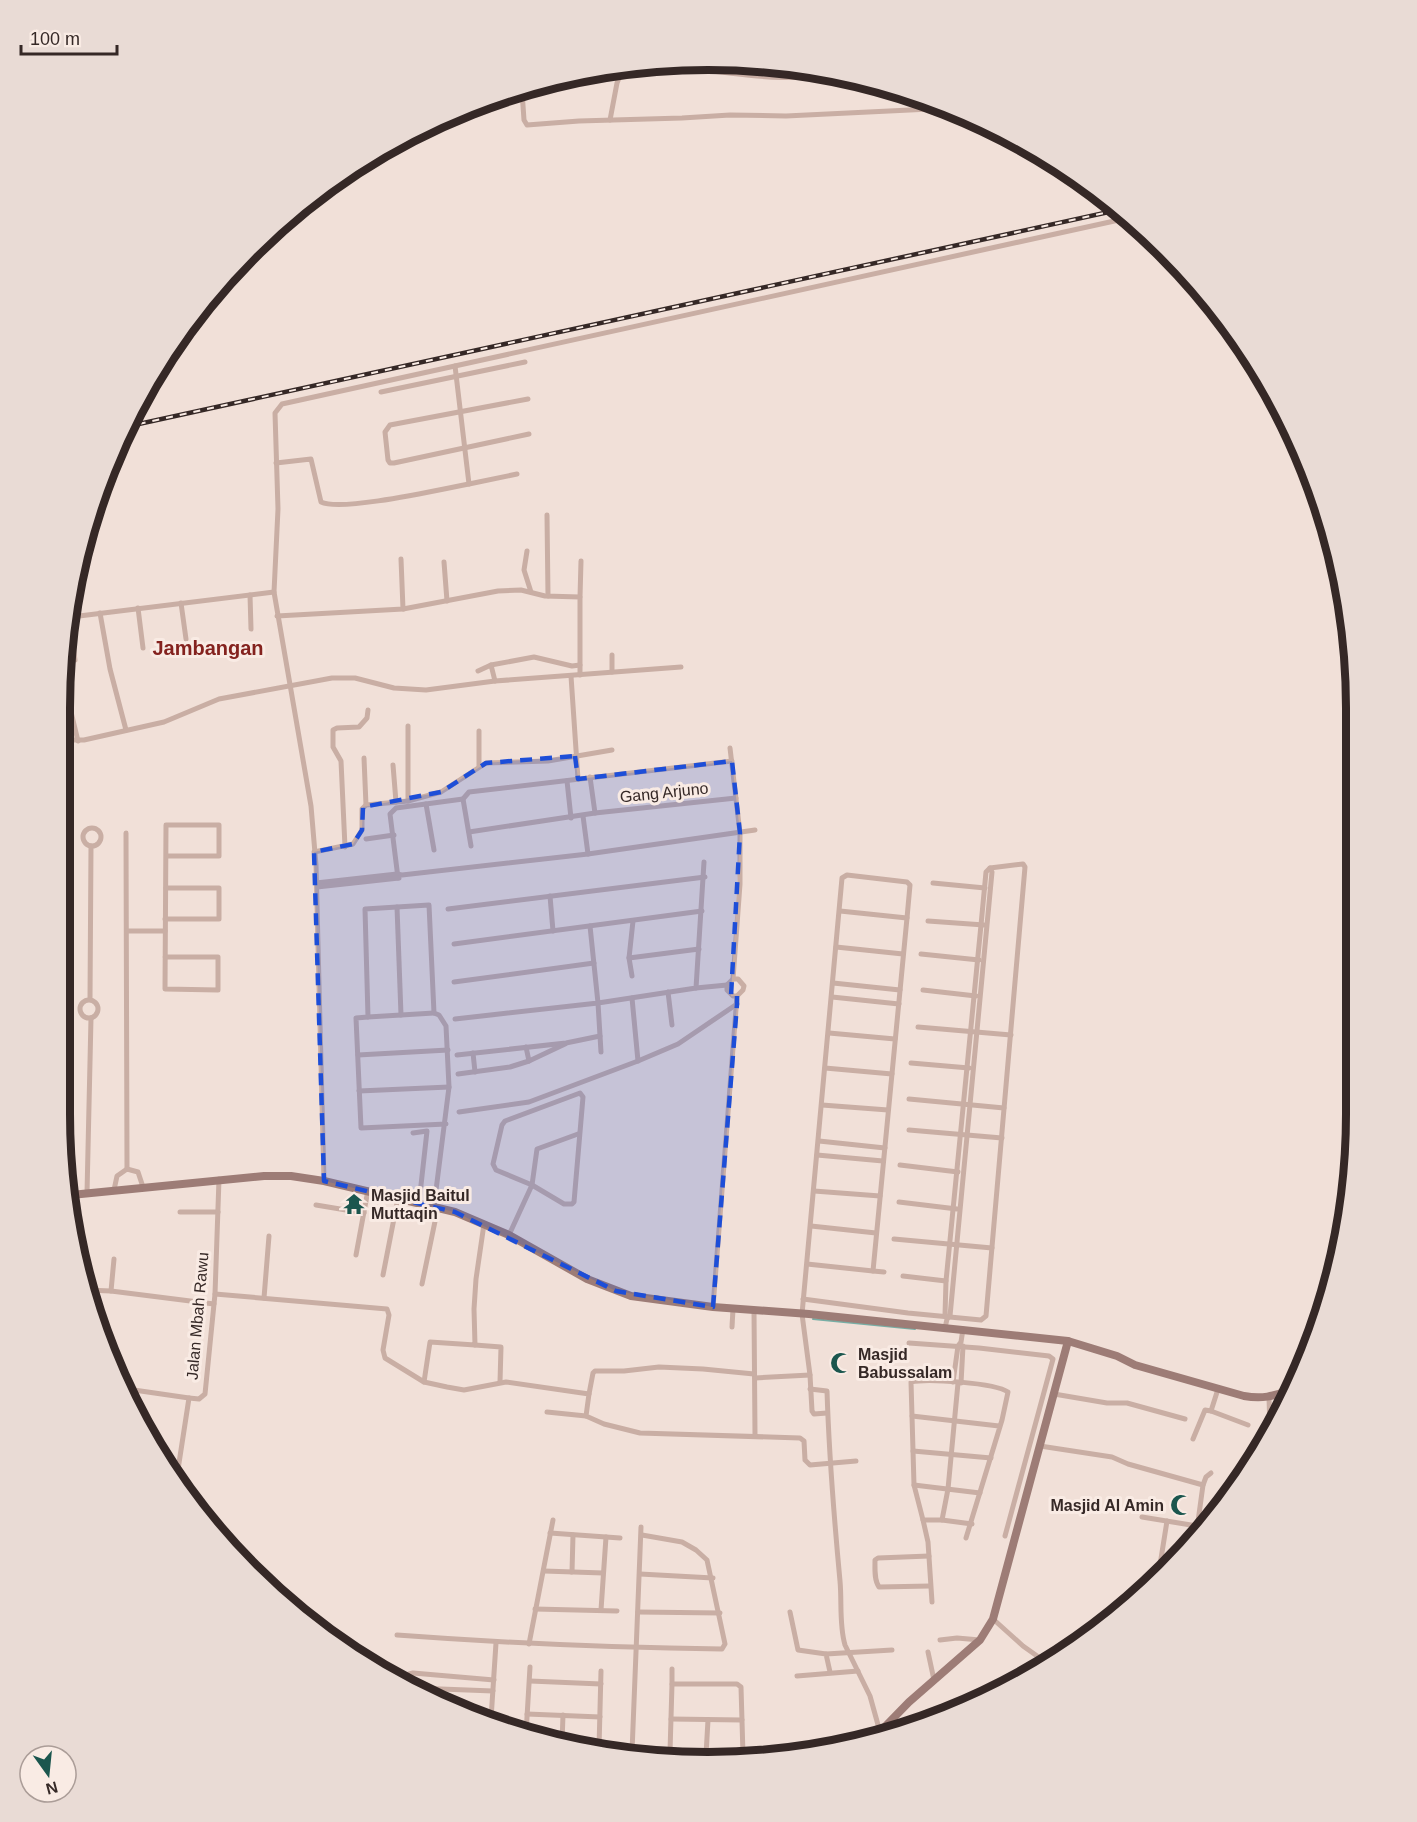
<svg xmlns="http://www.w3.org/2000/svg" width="1417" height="1822" font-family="Helvetica,sans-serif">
<rect width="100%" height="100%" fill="#f1e0d8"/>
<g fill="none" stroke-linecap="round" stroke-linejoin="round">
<g stroke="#77aea5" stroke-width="2">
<polyline points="730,62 784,67"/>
<polyline points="88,1295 98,1295"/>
<polyline points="813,1319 915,1329"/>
</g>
<g stroke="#c9aea4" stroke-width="5">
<path d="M666,64c18,5 37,6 55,8 35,4 73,10 107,0"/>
<polyline points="522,91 524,120 527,125 579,121 682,118 730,115 786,116 951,108"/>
<polyline points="610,120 617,83 623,68"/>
<polyline points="455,366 469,484 517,474"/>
<polyline points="381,392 525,362"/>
<polyline points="528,399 390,425 385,432 388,460 390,463 394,463 529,434"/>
<path d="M276,463l35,-4 10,43c21,10 121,-13 148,-18"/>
<polyline points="547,515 548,596"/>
<polyline points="527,551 524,570 531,592"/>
<polyline points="401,559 403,609"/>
<polyline points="444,562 447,601"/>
<polyline points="250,595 251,629"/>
<polyline points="580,597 581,561"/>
<polyline points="181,603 186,639"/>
<polyline points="138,608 143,648"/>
<polyline points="100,613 110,669 126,730"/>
<polyline points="277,616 403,609 498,591 521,590 545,596 580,597 580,675"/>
<polyline points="71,617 274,592"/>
<polyline points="70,624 75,660"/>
<polyline points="612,655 612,672"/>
<polyline points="491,665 534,657 572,666 580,665"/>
<polyline points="478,671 491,665 495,681"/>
<polyline points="571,676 578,779"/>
<polyline points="66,691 78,741"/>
<polyline points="408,726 408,801"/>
<polyline points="61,727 74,729"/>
<polyline points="479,731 479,766"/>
<polyline points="61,740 84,740 164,722 219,699 332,678 355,678 394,688 426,690 495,681 681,667"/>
<polyline points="730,748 740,833 740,884 733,979"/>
<polyline points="364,758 366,805"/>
<polyline points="393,765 396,802"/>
<polyline points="590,777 595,813"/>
<polyline points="567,781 571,818"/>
<polyline points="426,804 434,850"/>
<polyline points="583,816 588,854"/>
<circle cx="92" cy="837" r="9"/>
<polyline points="469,832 595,813 736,798"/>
<polyline points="126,833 127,1169"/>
<polyline points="366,839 394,835"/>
<polyline points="471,846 463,799 469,792 732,761"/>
<polyline points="345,847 341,761 333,747 333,730 337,728 359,727 367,718 368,710"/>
<polyline points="314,852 353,844 362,830 362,809 366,805 408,801 441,792 486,763 548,761 612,750"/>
<polyline points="398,878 390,814 396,808 463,799"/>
<polyline points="316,883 397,874 402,875 588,854 755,830"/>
<polyline points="933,883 985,888"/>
<polyline points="317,887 399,878"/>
<polyline points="550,896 553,931"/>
<polyline points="397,907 401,1015"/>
<polyline points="448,909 705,877"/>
<polyline points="840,911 907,918"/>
<polyline points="165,919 219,919 219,888 166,888"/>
<polyline points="928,921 984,925"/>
<polyline points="127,931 165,931"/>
<polyline points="454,944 702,911"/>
<polyline points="836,947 903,954"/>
<polyline points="921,954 979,960"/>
<polyline points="165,957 218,957 218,990 165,989 166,825 219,825 219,856 166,856"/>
<polyline points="629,958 699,949"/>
<polyline points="632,976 629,958 633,921"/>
<polyline points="454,982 594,963"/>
<polyline points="833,983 900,990"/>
<polyline points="696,988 727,985"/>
<polyline points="923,990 976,996"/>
<polyline points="668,992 672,1025"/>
<polyline points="832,997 899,1004"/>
<polyline points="632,998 638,1061"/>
<polyline points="90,999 91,846"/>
<circle cx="89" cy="1009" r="9"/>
<polyline points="368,1017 434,1013"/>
<polyline points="455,1019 598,1003 590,926"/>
<polyline points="918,1027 1011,1035"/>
<polyline points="829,1033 895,1039"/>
<polyline points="526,1047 529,1061 565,1044"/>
<polyline points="601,1052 598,1003 696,988 704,862"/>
<polyline points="473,1053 475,1072"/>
<polyline points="358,1055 448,1050"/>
<polyline points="457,1055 566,1043 600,1036"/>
<polyline points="911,1063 969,1068"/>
<polyline points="825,1068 892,1074"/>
<polyline points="458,1074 510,1067 529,1061"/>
<polyline points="359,1091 449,1087"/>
<polygon points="580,1093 583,1097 574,1202 572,1204 564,1204 532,1185 496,1170 493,1164 502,1125 505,1121"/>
<polyline points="909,1099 1004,1108"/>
<polyline points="822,1105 888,1110"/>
<polyline points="459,1112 529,1102 638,1061 678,1044 737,1004"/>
<polyline points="909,1130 1002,1138"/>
<polyline points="413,1133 427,1131 419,1203"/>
<polyline points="819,1141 885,1148"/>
<polyline points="817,1155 883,1161"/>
<polyline points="900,1165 958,1172"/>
<polyline points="324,1181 316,865 311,806 274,592 278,509 275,413 282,404 1128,218"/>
<polyline points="114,1190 117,1176 127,1169 138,1172 143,1187"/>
<polyline points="814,1191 880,1196"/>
<polyline points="87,1193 91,1018"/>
<polyline points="899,1202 957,1209"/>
<polyline points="316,1205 364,1213"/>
<polyline points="434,1206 449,1087 446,1026 439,1015 434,1013 429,905 365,909 368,1017 356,1018 361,1128 446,1124"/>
<polyline points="180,1212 218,1212"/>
<polyline points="811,1226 876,1233"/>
<polyline points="509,1235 532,1185 537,1149 578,1134"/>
<polyline points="894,1239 992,1248"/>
<polyline points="356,1255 368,1190"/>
<polyline points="807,1264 873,1271 907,918 910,885 907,882 847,875 842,878 802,1314 810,1375 812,1411 814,1414 827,1413"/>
<polyline points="873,1271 884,1272"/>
<polyline points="383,1275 398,1198"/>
<polyline points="903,1276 946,1281"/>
<polyline points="422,1284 438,1207"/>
<polyline points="86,1290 111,1291 214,1304"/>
<polyline points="111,1291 114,1259"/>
<polyline points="215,1294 387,1309 389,1315 383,1350 385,1358 424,1382 447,1387 464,1390 506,1382 589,1394 586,1416 604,1424 640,1433 800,1438 804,1441 805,1460 810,1465 856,1461"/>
<polyline points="264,1298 269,1236"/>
<polyline points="803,1299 908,1313 981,1320 986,1316 1025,867 1023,864 990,868"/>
<polyline points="713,1307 737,996 743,990 744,986 738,979 733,979 727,985 727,990 733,996 737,996"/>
<polyline points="754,1310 755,1435"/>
<polyline points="732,1327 733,1309"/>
<polyline points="945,1328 947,1319 950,1316 992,872 990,868 986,872 981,925 946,1281 945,1315 947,1319"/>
<polyline points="909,1343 979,1348 1049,1356 1053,1359 1005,1536"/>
<polyline points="475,1345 501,1347 500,1382"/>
<polyline points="755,1378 810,1375"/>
<polyline points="424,1382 430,1342 475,1345 474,1309 476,1279 484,1224"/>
<polyline points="953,1382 958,1346 961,1342 963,1329"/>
<polyline points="961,1383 963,1346"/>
<polyline points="127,1389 189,1398"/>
<path d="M810,1389l17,2c2,64 7,126 13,190 2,21 -1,44 5,64l25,51 10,36"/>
<polyline points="589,1394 593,1373 595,1371 624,1371 659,1367 703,1369 754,1374"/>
<polyline points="1054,1394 1107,1403 1127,1403 1185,1419"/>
<polyline points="1269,1398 1270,1429"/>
<polyline points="1211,1411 1248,1425"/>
<polyline points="547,1412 586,1416"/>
<polyline points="912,1416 914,1485 923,1520 942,1520 972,1524"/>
<polyline points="1193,1439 1205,1410 1211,1411 1218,1389"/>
<polyline points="1040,1446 1112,1457 1128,1464 1203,1485 1196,1536"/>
<polyline points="913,1451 991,1458"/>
<polyline points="177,1476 189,1398 199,1399 205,1394 215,1294 219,1179"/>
<polyline points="1237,1480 1245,1477"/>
<polyline points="914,1485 980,1493"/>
<polyline points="1203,1485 1206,1477 1211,1473"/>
<polyline points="1142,1517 1197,1526"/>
<polyline points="923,1520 928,1542 932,1602"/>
<polyline points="942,1520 948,1489 958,1383"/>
<polyline points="550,1533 620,1538"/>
<path d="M966,1538l36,-118 6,-28c-13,-9 -81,-14 -97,-10l1,34 87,10"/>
<path d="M929,1556l-51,2 -3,2c0,9 -1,20 4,27l51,-1"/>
<polyline points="1160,1565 1167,1521"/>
<polyline points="544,1571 603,1573"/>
<polyline points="572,1572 573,1535"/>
<polyline points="640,1574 713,1578"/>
<polyline points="535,1609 617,1611"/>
<polyline points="601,1610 606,1537"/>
<polyline points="638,1612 720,1613"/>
<polyline points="790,1612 798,1650 826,1654 830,1672"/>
<polyline points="993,1619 1023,1646 1047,1663"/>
<path d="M397,1635c108,8 216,13 325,14l3,-5 -18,-84 -11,-10 -14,-8 -40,-7"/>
<polyline points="940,1640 957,1638 980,1640"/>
<polyline points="529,1644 553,1520"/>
<polyline points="928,1652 934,1680"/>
<polyline points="826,1654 892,1650"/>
<polyline points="672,1669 672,1684"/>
<polyline points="797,1676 858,1671"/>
<polyline points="530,1681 601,1684"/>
<polyline points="406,1684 409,1674 413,1673 494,1680"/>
<polyline points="415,1688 493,1691"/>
<polyline points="527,1714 600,1717"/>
<polyline points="491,1719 496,1643"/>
<polyline points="671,1719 742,1720"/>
<polyline points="526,1734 530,1667"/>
<polyline points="562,1743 563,1715"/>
<polyline points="599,1748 601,1671"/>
<polyline points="632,1752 641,1527"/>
<polyline points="657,1752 753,1755"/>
<polyline points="670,1752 672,1684 737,1684 741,1687 743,1755"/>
<polyline points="706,1755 708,1720"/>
</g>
<g stroke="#9d7c76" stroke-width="8">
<path d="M71,1195l193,-19h27l33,5 131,31 54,23 78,44 44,17 82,11 96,7 259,27 49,15 18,9 109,31c17,3 30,1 46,-7"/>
<polyline points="873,1739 909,1702 980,1640 993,1619 1068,1341"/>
</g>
<defs>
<polyline id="rail" points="125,427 1118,210"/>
</defs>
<use href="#rail" stroke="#352826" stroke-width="4.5"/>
<use href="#rail" stroke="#f9ebe4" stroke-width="2" stroke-dasharray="7" stroke-linecap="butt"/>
</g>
<path fill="#1d4ed8" fill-opacity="0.2" stroke="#1d4ed8" stroke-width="4.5" stroke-dasharray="12 8" stroke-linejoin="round" d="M575,756l3,23 154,-18 8,72 -9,163h6v8l-24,303 -97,-16 -161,-79 -131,-31 -10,-329 39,-8 9,-14 1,-23 78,-15 45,-29z"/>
<defs>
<symbol id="temple-bare" viewBox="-9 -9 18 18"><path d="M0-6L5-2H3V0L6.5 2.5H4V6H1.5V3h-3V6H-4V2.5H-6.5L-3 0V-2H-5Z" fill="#1b564e" stroke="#f9ebe4" stroke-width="2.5" paint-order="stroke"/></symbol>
<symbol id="mosque-bare" viewBox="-9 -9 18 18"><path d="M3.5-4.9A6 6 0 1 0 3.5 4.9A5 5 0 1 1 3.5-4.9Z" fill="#1b564e" stroke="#f9ebe4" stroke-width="2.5" paint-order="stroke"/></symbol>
</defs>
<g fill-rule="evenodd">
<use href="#temple-bare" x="339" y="1189" width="30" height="30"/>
<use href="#mosque-bare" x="826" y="1348" width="30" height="30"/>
<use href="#mosque-bare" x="1166" y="1490" width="30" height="30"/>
</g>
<g text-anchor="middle" stroke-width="6" stroke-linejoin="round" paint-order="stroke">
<g font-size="16" fill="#352826" stroke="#f9ebe4">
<text transform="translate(664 792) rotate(-6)" y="6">Gang Arjuno</text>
<text transform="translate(197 1316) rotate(-85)" y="6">Jalan Mbah Rawu</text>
</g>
<g font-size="16" font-weight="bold" fill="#352826" stroke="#f9ebe4" text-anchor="start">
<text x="371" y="1201">Masjid Baitul<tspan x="371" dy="18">Muttaqin</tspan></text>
<text x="858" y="1360">Masjid<tspan x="858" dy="18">Babussalam</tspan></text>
<text x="1164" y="1511" text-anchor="end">Masjid Al Amin</text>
</g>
<g font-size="20" font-weight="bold" fill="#84221e" stroke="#f9ebe4">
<text x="208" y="655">Jambangan</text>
</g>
</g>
<path d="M0 0H1417V1822H0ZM708 70H708A638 638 0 0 1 1346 708V1114A638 638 0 0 1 708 1752H708A638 638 0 0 1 70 1114V708A638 638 0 0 1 708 70Z" fill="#e9dbd5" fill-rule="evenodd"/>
<path fill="none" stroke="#352826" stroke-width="8" d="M708 70H708A638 638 0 0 1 1346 708V1114A638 638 0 0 1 708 1752H708A638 638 0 0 1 70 1114V708A638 638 0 0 1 708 70Z"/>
<g transform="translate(48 1774) rotate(165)"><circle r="28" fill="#f9ebe4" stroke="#ab9d98" stroke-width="1.5"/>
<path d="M0-4.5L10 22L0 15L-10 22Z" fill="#1b564e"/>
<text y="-9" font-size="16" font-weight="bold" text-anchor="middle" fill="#352826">N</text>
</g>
<path d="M21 45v9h96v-9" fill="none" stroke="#352826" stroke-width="3"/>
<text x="30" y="45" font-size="18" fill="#352826" stroke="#f9ebe4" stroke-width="4.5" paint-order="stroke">100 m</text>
</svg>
